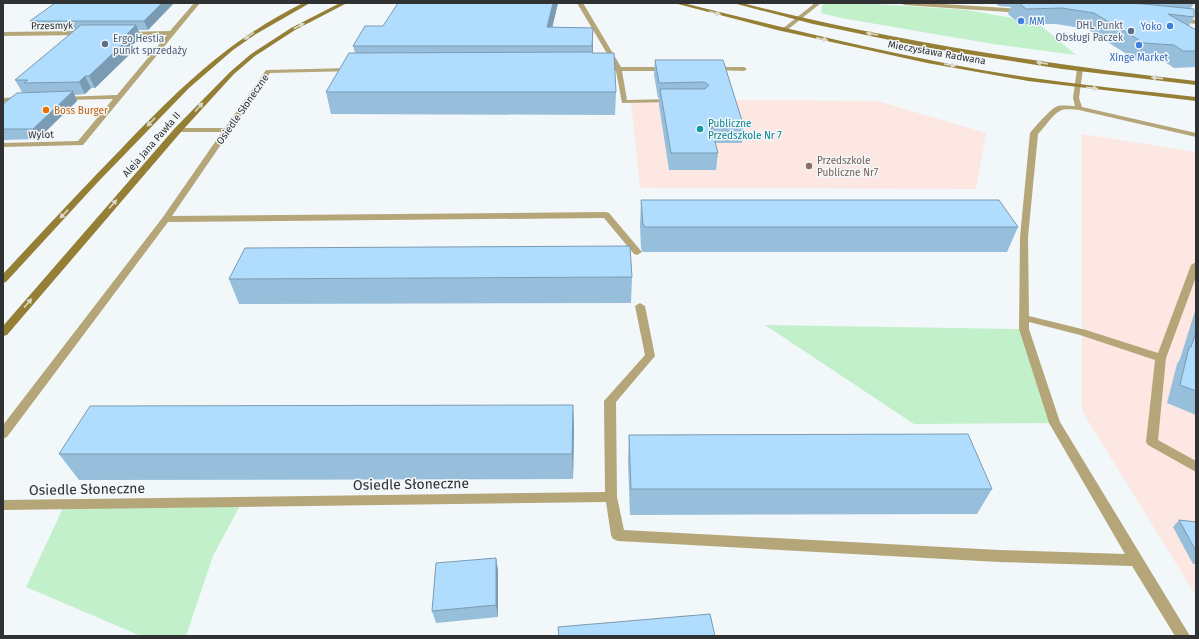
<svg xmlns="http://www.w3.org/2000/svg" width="1199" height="639" font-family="'Fira Sans',sans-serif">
<rect width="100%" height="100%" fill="#f2f7fa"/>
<g fill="#fce7e2">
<polygon points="711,100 877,101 986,133 976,189 640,188 631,102"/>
<polygon points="1082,134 1196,152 1196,595 1195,594 1082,411"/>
</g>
<g fill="#c1f0ca">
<polygon points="826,3 861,3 967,10 1012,18 1020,24 1039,24 1076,55 993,44 841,18 821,13 822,6"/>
<polygon points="765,325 1024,329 1055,423 914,424"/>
<polygon points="242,502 213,556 186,636 141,636 26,587 65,504"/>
</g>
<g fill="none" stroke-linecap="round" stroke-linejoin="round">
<g fill="#b5a679" fill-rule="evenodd">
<polygon points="194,3 200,3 83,145 3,147 3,143 78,141 113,99 63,100 60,98 61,97 117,95 167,35 126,35 123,33 124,32 170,31"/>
<polygon points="577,3 583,3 621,67 668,67 671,69 668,71 622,71 627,100 672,99 675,101 674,102 622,103 616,71 602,71 599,69 602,67 615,67"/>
<polygon points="815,3 821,3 786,31 782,31 782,29"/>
<polygon points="901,3 928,3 1022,9 1025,11 1022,13 904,5"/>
<polygon points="1178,18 1196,20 1196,24 1176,21 1175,20"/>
<polygon points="3,32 84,31 87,33 84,35 3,36"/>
<polygon points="712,67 744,67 747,69 744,71 710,70 710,68"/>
<path d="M1080,67l3,2 -4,29 3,9 114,26v4l-117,-27c-5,0 -14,-2 -19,1 -7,3 -16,17 -22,23l-10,103 1,79 57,14 72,23 33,-88 5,-3v15l-30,81 -8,82 38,21v11l-48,-27 -2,-3 9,-82 -75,-25 -51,-13v7l31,93 130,214h-15l-43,-70 -133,-4 -381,-21 -5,-2 -2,-4 -5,-33 -603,8v-10l602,-8 -1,-91 41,-46 -10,-49 5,-3 5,3 10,50 -39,46 1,95 7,33 375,20 126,4 -76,-131 -30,-94 1,-92 10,-104c5,-6 22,-26 28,-27 5,-1 12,0 17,0l-2,-8 4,-29z"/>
<polygon points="352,68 354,69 354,71 270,73 172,216 606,212 609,213 642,252 637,255 634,254 604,218 168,222 7,437 3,439 3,425 163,217 222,132 178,132 174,130 175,128 225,128 266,70"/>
<polygon points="21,97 23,98 23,100 3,102 3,98"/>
</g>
<g fill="#957f35" fill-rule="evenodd">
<path d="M303,3h7l-54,31 -23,16 -44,38 -92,95 -91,99 -3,1v-9c39,-42 78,-84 119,-126 58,-60 105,-107 181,-145z"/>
<polygon points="340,3 347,3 295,30 255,56 234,74 181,132 7,335 3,336 3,326 175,128 230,72 251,54 291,28"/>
<path d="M674,3h9c98,24 195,48 293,66 73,13 147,20 220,28v4l-168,-20 -101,-18 -150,-33z"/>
<path d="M733,3h9c150,38 301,61 454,78v4l-134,-16 -134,-21 -115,-24z"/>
</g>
</g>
<g fill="#97beda">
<polygon points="55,3 174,3 148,30 138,30 141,37 129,48 131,53 95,88 91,88 85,94 74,95 77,101 38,139 3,140 3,104 29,93 22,92 15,80 75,30 34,30 30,21"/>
<polygon points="558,3 552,27 593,28 593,53 616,92 615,115 331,114 326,92 355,53 353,46 383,26"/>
<polygon points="995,3 1194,3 1191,8 1194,17 1189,26 1196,30 1196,67 1174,68 1165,62 1136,60 1087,29 1056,24 1020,24 1008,14 1011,7 999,6"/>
<polygon points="655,60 723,60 744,127 742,143 715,143 718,153 716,170 669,170 659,105 659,98 658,98 654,75"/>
<polygon points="641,200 1018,227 1007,252 643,252 641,249 640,225"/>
<polygon points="632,277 631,303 239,304 229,279"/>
<polygon points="1196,308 1196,415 1167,403 1177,364 1180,359"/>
<polygon points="573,405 574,431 573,479 79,480 59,454"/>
<polygon points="629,435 992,489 977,514 630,515 628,461"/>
<polygon points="1179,520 1196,522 1196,564 1193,564 1173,527"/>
<polygon points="496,558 498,571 498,617 436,623 432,611"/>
</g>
<g fill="#7b9bb2">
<polygon points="162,3 174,3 148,30 144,21"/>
<polygon points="553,3 558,3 548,46 547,27"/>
<polygon points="136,25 141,37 129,48 131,53 95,88 89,76 120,41"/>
<polygon points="593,28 593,48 592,67 592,46"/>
<polygon points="85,76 91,88 85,94 79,82"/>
<polygon points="73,91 77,101 38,139 33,129"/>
<polygon points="573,405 574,431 573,479 572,454"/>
<polygon points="496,558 498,571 498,617 496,605"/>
</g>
<g fill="#b0ddfe" stroke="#7b9bb2">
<polygon points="55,3 162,3 144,21 30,21"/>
<polygon points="398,3 553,3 547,27 593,28 592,46 353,46 365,26 383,26"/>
<polygon points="1019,3 1126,3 1144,4 1194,9 1194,17 1168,14 1196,30 1196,51 1183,51 1174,45 1144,43 1094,13 1062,8 1026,9"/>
<polygon points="81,25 136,25 120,41 126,41 89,76 85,76 79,82 24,83 28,80 15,80"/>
<polygon points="592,52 592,53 614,53 616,92 326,92 349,53"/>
<polygon points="655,60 723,60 744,127 711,127 718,153 671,153 660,89 705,89 709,85 704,82 659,83"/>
<polygon points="73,91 33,129 3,129 3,104 17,93"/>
<polygon points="641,200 999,200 1018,227 645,227 643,224"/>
<polygon points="630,246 632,277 229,279 245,248"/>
<polygon points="1196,332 1196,391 1180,385 1189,347 1191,347"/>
<polygon points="573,405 572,454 59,454 90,406"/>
<polygon points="968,434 992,489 631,489 629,435"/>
<polygon points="1179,520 1196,522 1196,551"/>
<polygon points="496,558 496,605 432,611 436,563"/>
<polygon points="710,614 715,636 559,636 558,627"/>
</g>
<defs><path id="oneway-solid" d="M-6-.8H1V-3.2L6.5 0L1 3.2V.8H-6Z"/></defs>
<g fill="#dbd9c9">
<use href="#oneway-solid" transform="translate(715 13) rotate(14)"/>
<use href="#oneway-solid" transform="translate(299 26) rotate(-27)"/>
<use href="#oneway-solid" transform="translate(872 34) rotate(-170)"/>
<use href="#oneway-solid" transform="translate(249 36) rotate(146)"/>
<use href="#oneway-solid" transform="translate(822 39) rotate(13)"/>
<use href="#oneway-solid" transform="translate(1042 63) rotate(-172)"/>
<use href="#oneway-solid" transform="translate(950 65) rotate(10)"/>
<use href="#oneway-solid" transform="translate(1157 78) rotate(-174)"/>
<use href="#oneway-solid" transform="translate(1092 88) rotate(6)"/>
<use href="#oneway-solid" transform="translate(199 107) rotate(-48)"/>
<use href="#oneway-solid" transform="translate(151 122) rotate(134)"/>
<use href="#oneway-solid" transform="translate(113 204) rotate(-49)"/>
<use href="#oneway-solid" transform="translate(64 214) rotate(133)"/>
<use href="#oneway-solid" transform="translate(28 303) rotate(-50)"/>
</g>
<g fill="#3f7fe0" stroke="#f2f7fa" stroke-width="1.5">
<circle cx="1021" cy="21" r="4"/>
<circle cx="1170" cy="26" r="4"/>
<circle cx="1139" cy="45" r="4"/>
</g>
<g fill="#5c6f8a" stroke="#f2f7fa" stroke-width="1.5">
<circle cx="1131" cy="31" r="4"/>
<circle cx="105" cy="44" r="4"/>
</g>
<circle fill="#e8710a" stroke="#f2f7fa" stroke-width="1.5" cx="46" cy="110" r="4"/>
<circle fill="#0f9aa8" stroke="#f2f7fa" stroke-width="1.5" cx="700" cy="129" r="4"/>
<circle fill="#8d6e63" stroke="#f2f7fa" stroke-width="1.5" cx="809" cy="166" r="4"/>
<g text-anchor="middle" stroke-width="3" stroke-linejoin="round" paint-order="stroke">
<g font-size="10" fill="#366cbe" stroke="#f2f7fa" text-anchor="start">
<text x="1029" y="25">MM</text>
<text x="1162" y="30" text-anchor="end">Yoko</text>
<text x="1139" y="61" text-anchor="middle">Xinge Market</text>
</g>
<g font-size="10" fill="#303133" stroke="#f2f7fa">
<text transform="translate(52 25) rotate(-1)" y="4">Przesmyk</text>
<text transform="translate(937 52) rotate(10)" y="4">Mieczysława Radwana</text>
<text transform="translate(242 109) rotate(-55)" y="4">Osiedle Słoneczne</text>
<text transform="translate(41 134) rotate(-1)" y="4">Wylot</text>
<text transform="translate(151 144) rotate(-49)" y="4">Aleja Jana Pawła II</text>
</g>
<g font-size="10" fill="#4e5e75" stroke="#f2f7fa" text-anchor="end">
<text x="1123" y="29">DHL Punkt<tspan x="1123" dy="12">Obsługi Paczek</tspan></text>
<text x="113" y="42" text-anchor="start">Ergo Hestia<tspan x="113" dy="12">punkt sprzedaży</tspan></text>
</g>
<g font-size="10" fill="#c56008" stroke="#f2f7fa" text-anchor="start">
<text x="54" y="114">Boss Burger</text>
</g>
<g font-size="10" fill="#0d838f" stroke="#f2f7fa" text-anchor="start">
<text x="708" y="127">Publiczne<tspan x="708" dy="12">Przedszkole Nr 7</tspan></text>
</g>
<g font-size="10" fill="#785e54" stroke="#f2f7fa" text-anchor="start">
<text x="817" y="164">Przedszkole<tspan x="817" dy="12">Publiczne Nr7</tspan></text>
</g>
<g font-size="14" fill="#303133" stroke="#f2f7fa">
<text transform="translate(411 484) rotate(-1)" y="5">Osiedle Słoneczne</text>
<text transform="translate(87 489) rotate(-1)" y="5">Osiedle Słoneczne</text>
</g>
</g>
<rect width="1199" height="639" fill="none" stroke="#303133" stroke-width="8"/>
</svg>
